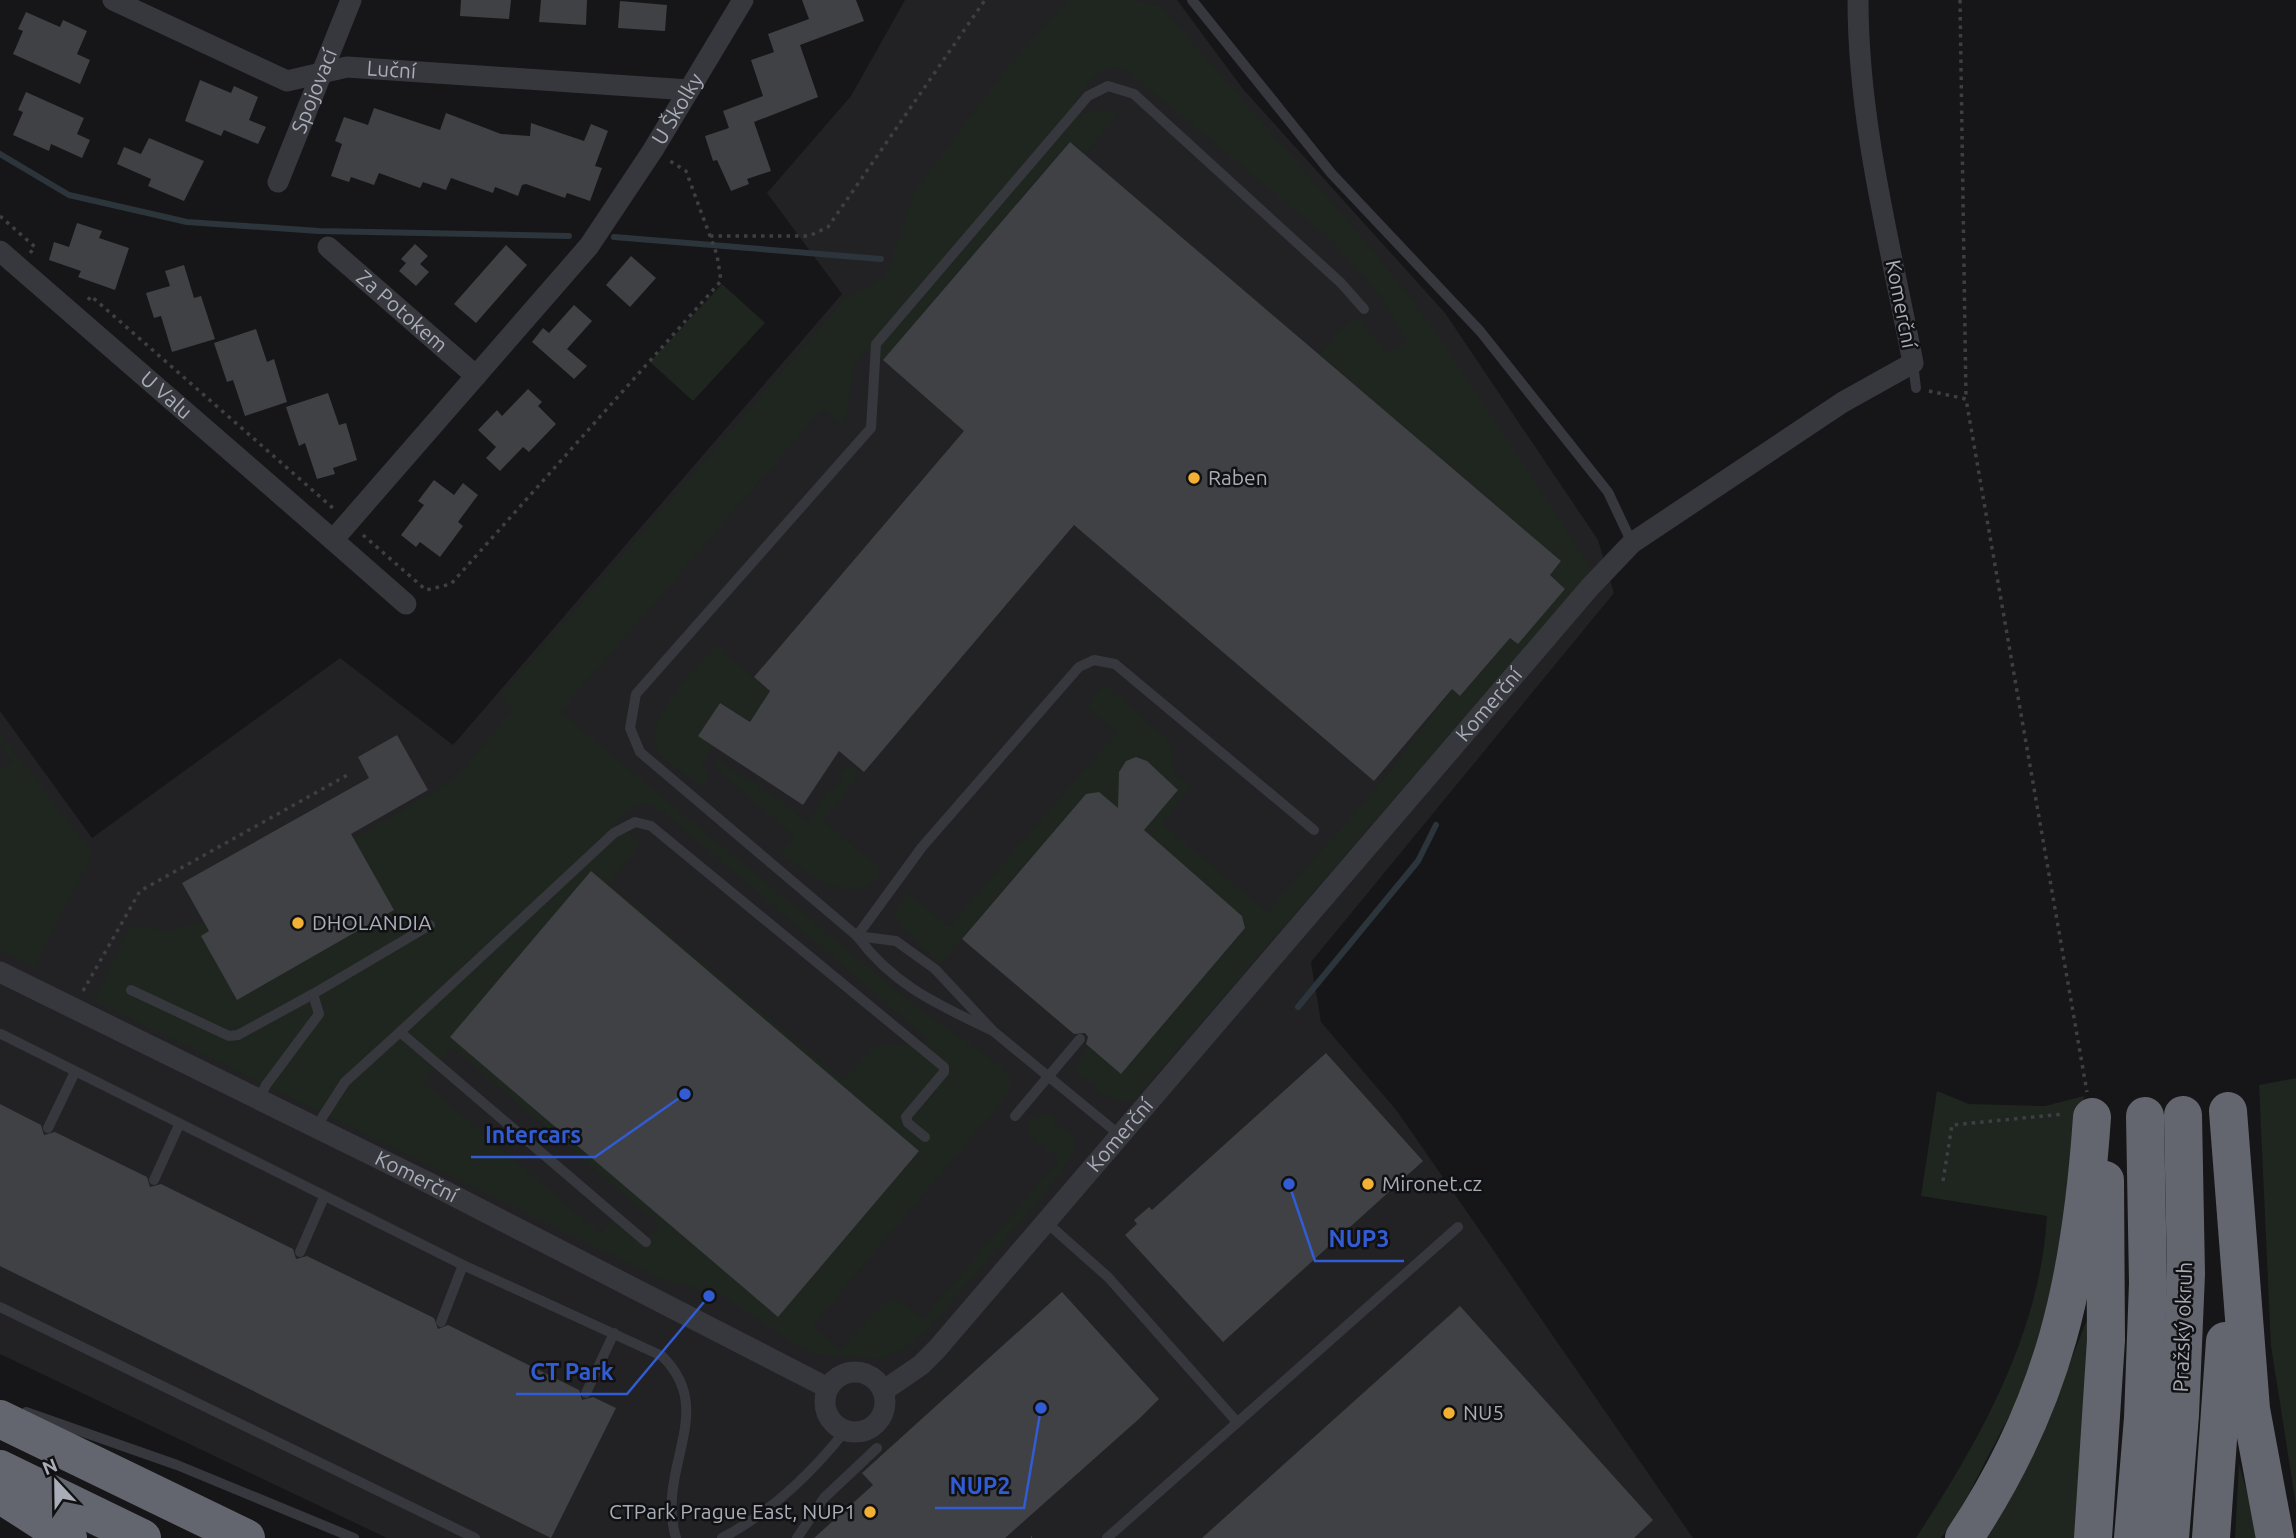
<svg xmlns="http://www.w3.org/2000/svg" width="2296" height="1538" font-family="Ubuntu,sans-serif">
<rect width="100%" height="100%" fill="#161618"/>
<polygon fill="#222225" points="905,0 1177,0 1243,89 1445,313 1598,540 1614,593 1311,962 1321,1022 1397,1111 1693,1538 387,1538 0,1354 0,711 92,838 340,658 453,745 842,294 767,193 851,96"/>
<g fill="#1e261f" fill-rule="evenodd">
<path d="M1068,0h67l26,6 212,244 63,81 156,238 -456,529 -14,5 -25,-11 2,-5 -19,-10 -5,-12 11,-11 -4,-5 6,-3 33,28 124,-146 -3,-12 -143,-124 -13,2 -146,170 -40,-38 -5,-12 12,-23 42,36 168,-195 -31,-26 19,-22 65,58 5,33 15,12 -28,37 105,88 112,-127 73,-96 9,7 38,-45 3,-21 16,14 47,-55 -15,-14 11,-14 -242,-207 32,-34 9,1 28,32 18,-11 -24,-44 -53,-60 -202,-167c-31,-12 -50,24 -60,50l24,-10 29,2 -35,41 -16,-12 -187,219 -7,-9 -11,-1 -10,16 -10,59 -22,-17 -262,303 348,288 100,72 2,15 -4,10 -194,229 29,25 41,-48 13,-5 28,21 136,-159 -30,-27 -2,-5c4,-14 17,-15 29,-12l-3,6 21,15v13l-15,27 -129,150 -26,22 -24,10 -64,-5 -20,-9 -74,-50 -62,-16 -566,-278 37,-76 37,6 56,-16 229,-135 61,-70 -14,-14 346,-398 40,-21 28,-84 92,-124zM1136,757l11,4 7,8 -35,3 6,-11zM650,804l22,15 257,221 -10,7c-56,-5 -39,-3 -76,33l-234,-196 32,-41 -12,-10h-15c8,-21 14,-26 36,-29zM591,872l328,279 -141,165 -328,-279zM452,1047l208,178 -14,17 -30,-26 -16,17 -177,-151z"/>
<polygon points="722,284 765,323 693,401 650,362"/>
<path d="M715,646l55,45 -20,31 -30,-19 -7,43 -13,21 10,8 -9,11c-13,-10 -35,-22 -43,-35 -19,-29 39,-82 57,-105z"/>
<polygon points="0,734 93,854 34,967 0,951 0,771 13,761 0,744"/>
<path d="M720,761l63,41 24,20 23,-34 5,1 7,-10 -3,-5 9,-10 11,11 -36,46 58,48c-17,46 -77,3 -101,-15l15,-17 -76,-66 -3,-6z"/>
<polygon points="2296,1078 2296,1505 2271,1346 2259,1085"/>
<path d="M1937,1091l32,13 76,2 39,-10 -22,160 -36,128 -70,134 -15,20h-25c63,-97 124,-203 131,-322l-126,-20z"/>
<polygon points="2086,1322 2090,1328 2076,1538 1979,1538 2052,1408"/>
<polygon points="2239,1464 2260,1538 2235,1538"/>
</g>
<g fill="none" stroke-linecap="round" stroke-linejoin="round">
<g stroke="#2c353c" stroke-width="6">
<polyline points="0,154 69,195 187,222 319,231 569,236"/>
<polyline points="614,237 881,259"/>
<polyline points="1298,1007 1418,861 1436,825"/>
</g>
</g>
<g fill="#404145">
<polygon points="461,0 511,0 509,19 460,16"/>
<polygon points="541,0 587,0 586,25 539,22"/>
<polygon points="802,0 856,0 864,21 800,45 818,97 754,122 771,171 747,179 749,184 731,191 717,160 713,161 705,136 729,128 723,111 763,96 751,60 774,52 768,34 809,19"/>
<polygon points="620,1 667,5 665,31 618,28"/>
<polygon points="26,12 60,27 63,20 87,31 77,54 90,60 80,84 13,54 23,31 18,29"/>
<polygon points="200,80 231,93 234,86 258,97 249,120 266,127 258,144 224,130 221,136 185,121"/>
<polygon points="26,92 84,118 77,134 90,140 82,158 51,144 49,151 13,135 23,112 18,110"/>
<polygon points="374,108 440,130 446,113 501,134 530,136 531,123 584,141 591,124 608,131 595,166 602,168 590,201 567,193 565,198 526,184 522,185 518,196 495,187 493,193 451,178 446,190 423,182 420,188 379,173 374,185 351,177 349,182 331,176 342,144 335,141 344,117 368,125"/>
<polygon points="149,138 204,161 184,201 148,186 151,179 117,164 124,147 141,154"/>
<polygon points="1070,142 1561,561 1550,575 1565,589 1518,644 1510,638 1460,696 1452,689 1374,781 1074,525 864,772 839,751 803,805 698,736 720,703 750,722 770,691 754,677 964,431 883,360"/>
<polygon points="77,223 102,231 99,238 129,248 115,290 78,277 81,271 49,260 54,242 69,247"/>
<polygon points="415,244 428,256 420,264 429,272 416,286 399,271 406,263 401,259"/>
<polygon points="506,245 527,265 476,323 454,304"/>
<polygon points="631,256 656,278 630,307 606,285"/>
<polygon points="184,265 194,298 201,296 215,339 172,352 161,316 154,318 146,293 170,286 165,271"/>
<polygon points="574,305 592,321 567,349 587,366 574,379 532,342 543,328 549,333"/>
<polygon points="256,329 267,362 274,359 287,402 245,416 233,380 227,382 214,343"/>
<polygon points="528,389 542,402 538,406 556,424 529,452 523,447 500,471 486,458 496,447 478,430 497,410 502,416"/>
<polygon points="328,393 339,425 346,423 357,460 333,468 335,474 317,479 305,443 299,446 286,407"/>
<polygon points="434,480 454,495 463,483 478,495 458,522 463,526 440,557 420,542 416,547 401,535 424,505 418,501"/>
<polygon points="397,735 428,790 351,834 394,910 237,1000 201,936 209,931 182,883 369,778 358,757"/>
<polygon points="1136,757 1147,761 1178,790 1144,830 1242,916 1245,928 1121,1074 1086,1044 1088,1037 1085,1033 1074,1034 962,939 1086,794 1099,792 1118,808 1119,772 1126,761"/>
<polygon points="591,871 919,1151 778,1317 450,1037"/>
<polygon points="1326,1053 1423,1161 1223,1342 1125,1235 1137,1224 1134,1220 1149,1207 1152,1210"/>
<polygon points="0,1104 41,1125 44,1135 55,1132 147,1177 150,1187 161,1184 293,1249 296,1259 307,1256 434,1318 438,1329 448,1325 579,1390 582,1400 593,1397 616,1408 551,1538 0,1266"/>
<polygon points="1062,1292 1159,1399 1140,1418 1005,1538 814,1538 873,1485 862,1473"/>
<polygon points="1460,1306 1653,1520 1634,1538 1202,1538"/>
</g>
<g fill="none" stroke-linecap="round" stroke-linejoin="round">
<g stroke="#3d3f44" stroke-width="3.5" stroke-dasharray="3.5 5" stroke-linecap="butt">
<polyline points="1960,0 1966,399"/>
<polyline points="0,216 35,247 30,253"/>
<polyline points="710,236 809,236 828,227 985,0"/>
<polyline points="88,300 91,296 334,509"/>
<polyline points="1929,391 1966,399 2087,1092"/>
<polyline points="363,535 426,590 451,584 721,281 717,255 686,171 670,161"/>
<polyline points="83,991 140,891 351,773"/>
<polyline points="1943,1181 1952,1125 2064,1114"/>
<polyline points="1031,1538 1032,1538"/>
</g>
<g stroke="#37383d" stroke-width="10">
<polyline points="1192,0 1331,173 1480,331 1608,492 1632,543"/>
<polyline points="1913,363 1916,388"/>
<polyline points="857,936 922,847 1079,667 1094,660 1115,664 1314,830"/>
<polyline points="857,936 896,941 935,969 993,1031 1121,1136"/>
<polyline points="131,990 229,1036 238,1035 313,994"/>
<path d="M993,1031c-54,-26 -99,-45 -136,-95l-217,-184 -10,-24 6,-34 235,-266 5,-84 212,-248 20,-10 26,8 207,189 23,26"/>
<path d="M1,1034l462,231 199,91c57,56 -7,111 14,182"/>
<polyline points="259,1099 266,1085 319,1014 313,994 430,925"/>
<polyline points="1015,1116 1080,1039"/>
<polyline points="316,1127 345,1082 400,1032"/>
<polyline points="48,1128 75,1072"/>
<polyline points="154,1180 179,1125"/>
<polyline points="1047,1223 1108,1277 1237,1422"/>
<polyline points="646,1242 400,1032 614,833 635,822 651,826 944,1067 944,1072 906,1117 908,1123 925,1137"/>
<polyline points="300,1252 324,1197"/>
<polyline points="0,1307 475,1538"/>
<polyline points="441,1322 463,1265"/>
<polyline points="586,1393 614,1333"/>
<polyline points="26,1412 177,1465 354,1538"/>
<path d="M722,1538c49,-26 89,-64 123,-107"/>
<polyline points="797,1538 824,1498 877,1448"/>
<polyline points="1107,1538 1458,1227"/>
</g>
<g stroke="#37383d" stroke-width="21">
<path id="s1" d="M113,0l174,81 60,-14 342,23"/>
<path id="s2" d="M278,182l73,-182"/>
<path id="s3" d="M328,247l148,129"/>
<path id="s4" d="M0,251l333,289 256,-294 64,-96 90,-150"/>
<polyline points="333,540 406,604"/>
<path id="s5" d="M0,972l429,211 399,205"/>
<circle cx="855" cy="1402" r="30"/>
<path id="s6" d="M883,1391l38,-26 16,-16 653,-762 42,-44 211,-141 70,-39c-23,-120 -55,-240 -55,-363"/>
</g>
<g stroke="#63666e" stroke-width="38">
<polyline points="2228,1111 2251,1409 2275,1538"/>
<polyline points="0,1419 246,1538"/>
<polyline points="0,1469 142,1538"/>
<polyline points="0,1494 68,1538"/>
<path d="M1964,1538c91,-136 117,-260 128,-421"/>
<polyline points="2093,1538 2106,1340 2105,1180"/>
<polyline points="2133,1538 2143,1418 2148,1283 2145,1116"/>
<polyline points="2170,1538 2180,1415 2186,1274 2183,1115"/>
<polyline points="2211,1538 2225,1341"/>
</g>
</g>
<g fill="#f2b134" stroke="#111113" stroke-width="2.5">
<circle cx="1194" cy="478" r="7"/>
<circle cx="298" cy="923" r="7"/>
<circle cx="1368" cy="1184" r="7"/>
<circle cx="1449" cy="1413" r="7"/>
<circle cx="870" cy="1512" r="7"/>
</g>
<g text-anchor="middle" stroke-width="5" stroke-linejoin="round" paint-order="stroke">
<g font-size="21" fill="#a8adb8" stroke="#111113">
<text dy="7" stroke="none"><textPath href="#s1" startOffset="298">Luční</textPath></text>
<text dy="7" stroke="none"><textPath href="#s2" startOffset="98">Spojovací</textPath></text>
<text dy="7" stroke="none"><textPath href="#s4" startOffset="994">U Školky</textPath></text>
<text transform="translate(1901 304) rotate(79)" y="7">Komerční</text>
<text dy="7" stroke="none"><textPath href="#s3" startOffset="98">Za Potokem</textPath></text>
<text dy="7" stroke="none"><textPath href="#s4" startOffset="220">U Valu</textPath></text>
<text dy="7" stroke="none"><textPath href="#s6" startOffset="917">Komerční</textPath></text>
<text dy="7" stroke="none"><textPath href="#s6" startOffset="350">Komerční</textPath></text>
<text dy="7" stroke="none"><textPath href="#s5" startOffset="464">Komerční</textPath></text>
<text transform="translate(2183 1327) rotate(-88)" y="7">Pražský okruh</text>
</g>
<g font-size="21" fill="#a8adb8" stroke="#111113" text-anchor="start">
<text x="1208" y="485">Raben</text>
<text x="312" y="930">DHOLANDIA</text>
<text x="1382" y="1191">Mironet.cz</text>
<text x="1463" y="1420">NU5</text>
<text x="856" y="1519" text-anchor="end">CTPark Prague East, NUP1</text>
</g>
</g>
<path fill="none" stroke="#325cd3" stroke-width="2.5" d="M685 1094L595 1157H471M1289 1184L1315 1261H1404M709 1296L627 1394H516M1041 1408L1024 1508H935"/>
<g fill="#325cd3" stroke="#111113" stroke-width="2.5">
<circle cx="685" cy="1094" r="7"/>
<circle cx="1289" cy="1184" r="7"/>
<circle cx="709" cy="1296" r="7"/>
<circle cx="1041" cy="1408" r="7"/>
</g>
<g font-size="23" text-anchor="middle" font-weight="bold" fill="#325cd3" stroke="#111113" stroke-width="5" stroke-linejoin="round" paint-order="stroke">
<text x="533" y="1143">Intercars</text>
<text x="1359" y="1247">NUP3</text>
<text x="572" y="1380">CT Park</text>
<text x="980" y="1494">NUP2</text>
</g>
<g transform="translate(56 1482) rotate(338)" stroke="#111113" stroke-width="5" paint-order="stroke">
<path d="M0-5L12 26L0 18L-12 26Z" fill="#a8adb8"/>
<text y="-10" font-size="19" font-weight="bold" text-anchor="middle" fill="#a8adb8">N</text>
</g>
</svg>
